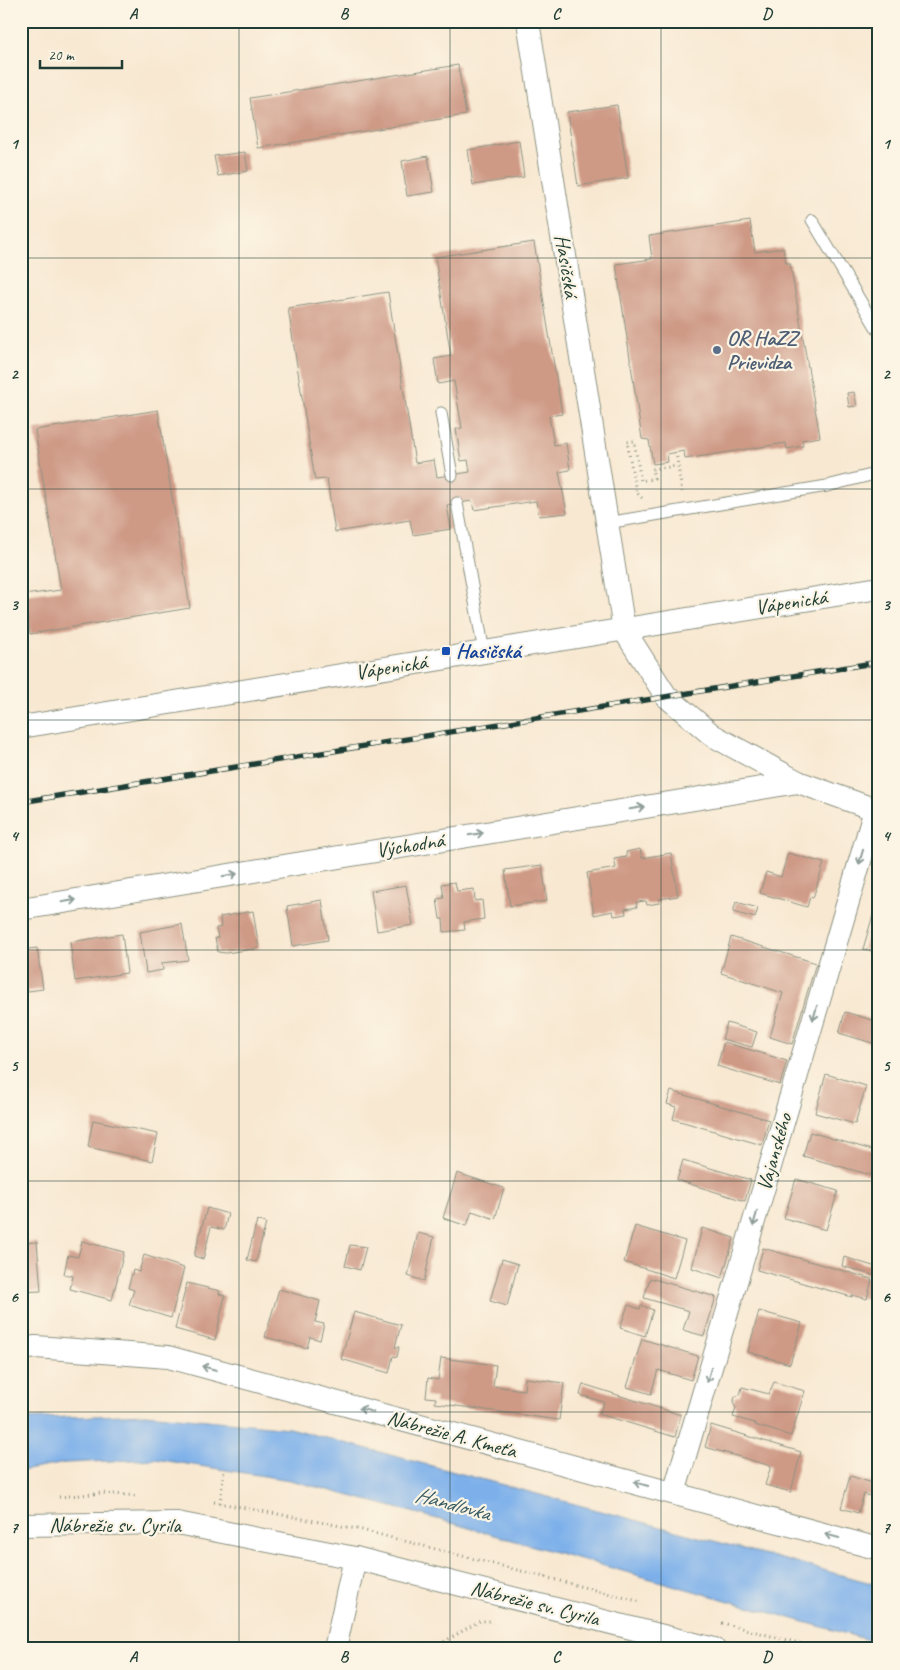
<svg xmlns="http://www.w3.org/2000/svg" width="900" height="1670" font-family="Caveat,sans-serif">
<rect width="100%" height="100%" fill="#fcf5e5"/>
<filter id="ink" filterUnits="userSpaceOnUse"><feTurbulence type="fractalNoise" baseFrequency=".02" numOctaves="2"/><feDisplacementMap in="SourceGraphic" scale="10" xChannelSelector="R" yChannelSelector="G"/><feConvolveMatrix kernelMatrix="1 2 1 2 8 2 1 2 1" color-interpolation-filters="sRGB"/></filter>
<filter id="wash" filterUnits="userSpaceOnUse"><feTurbulence type="fractalNoise" baseFrequency=".0096" numOctaves="4" result="noise"/><feDisplacementMap in="SourceGraphic" scale="20" xChannelSelector="R" yChannelSelector="G"/><feGaussianBlur stdDeviation="1.12" result="paint"/><feColorMatrix in="noise" values="0 0 0 0 0 0 0 0 0 0 0 0 0 0 0 0 0 1.4 0 .05"/><feComposite in="paint" operator="in"/></filter>
<g filter="url(#wash)">
<rect width="100%" height="100%" fill="#f8e8d1"/>
<polygon fill="#7db0ea" stroke="#4e768f" points="146,1414 289,1428 879,1585 879,1643 423,1515 290,1480 155,1459 66,1463 21,1471 21,1419"/>
<g id="blocks">
<g fill="#ce9a86">
<polygon points="458,65 466,115 258,148 250,98"/>
<polygon points="617,105 628,178 578,186 567,112"/>
<polygon points="519,141 524,177 473,185 468,150"/>
<polygon points="245,152 248,171 218,176 214,156"/>
<polygon points="428,156 434,192 407,196 402,161"/>
<polygon points="750,221 755,252 783,248 786,263 790,263 820,437 802,440 803,446 787,449 786,443 685,459 684,451 667,454 668,462 653,464 649,440 642,439 616,264 652,259 649,236"/>
<polygon points="534,242 562,414 549,416 554,445 566,443 570,470 559,472 567,513 539,516 536,501 474,510 472,501 447,505 451,529 413,535 410,520 335,532 327,479 315,480 288,308 388,292 415,463 434,460 437,477 470,472 468,460 461,461 456,429 462,428 454,381 438,384 434,359 451,356 435,257"/>
<polygon points="854,392 857,406 849,407 847,393"/>
<polygon points="158,410 190,608 30,634 24,595 61,590 35,430"/>
<polygon points="640,849 642,858 671,853 678,896 659,899 659,903 647,905 646,901 636,902 637,907 625,909 626,914 614,916 613,911 594,915 587,873 616,868 614,859 627,857 626,852"/>
<polygon points="788,853 824,863 813,898 810,897 807,907 760,893 766,872 781,877"/>
<polygon points="542,865 547,901 510,906 505,870"/>
<polygon points="455,882 457,891 474,889 475,901 482,900 484,919 464,922 465,930 444,932 443,919 440,919 437,899 444,898 442,884"/>
<polygon points="406,885 413,925 377,931 371,891"/>
<polygon points="878,898 879,898 879,953 863,949"/>
<polygon points="322,900 328,940 293,946 287,906"/>
<polygon points="736,902 758,908 755,918 733,912"/>
<polygon points="253,911 259,948 226,953 218,952 215,938 218,938 216,928 221,927 220,917"/>
<polygon points="182,924 188,960 162,963 163,970 146,973 140,932"/>
<polygon points="122,934 127,973 75,981 70,942"/>
<polygon points="731,937 816,963 792,1044 770,1037 783,993 721,973"/>
<polygon points="37,948 43,989 21,992 21,950"/>
<polygon points="845,1012 879,1022 879,1045 839,1033"/>
<polygon points="727,1023 757,1032 752,1047 722,1039"/>
<polygon points="724,1042 787,1061 780,1085 717,1066"/>
<polygon points="826,1074 866,1086 855,1124 815,1113"/>
<polygon points="671,1091 769,1120 762,1145 673,1119 676,1107 667,1104"/>
<polygon points="93,1120 158,1134 152,1161 88,1147"/>
<polygon points="810,1132 879,1152 878,1177 803,1156"/>
<polygon points="683,1160 751,1180 745,1201 677,1180"/>
<polygon points="457,1173 504,1188 495,1219 472,1211 467,1226 443,1218"/>
<polygon points="796,1179 838,1191 826,1230 784,1218"/>
<polygon points="207,1208 228,1214 224,1230 211,1227 203,1259 194,1256"/>
<polygon points="257,1220 266,1223 256,1262 247,1260"/>
<polygon points="635,1226 685,1241 674,1278 624,1262"/>
<polygon points="702,1228 734,1238 722,1278 692,1268"/>
<polygon points="418,1233 434,1237 424,1281 408,1276"/>
<polygon points="82,1241 124,1252 112,1300 70,1289 73,1276 64,1274 68,1255 78,1257"/>
<polygon points="37,1242 41,1291 21,1292 21,1243"/>
<polygon points="350,1245 366,1247 360,1270 345,1266"/>
<polygon points="763,1248 872,1279 867,1299 852,1295 852,1297 757,1270"/>
<polygon points="144,1255 184,1268 171,1318 129,1305 134,1290 128,1288 133,1270 139,1272"/>
<polygon points="844,1257 876,1267 879,1260 879,1277 842,1266"/>
<polygon points="502,1259 518,1264 507,1306 490,1301"/>
<polygon points="650,1278 716,1297 704,1336 683,1330 689,1311 644,1298"/>
<polygon points="187,1283 220,1291 219,1294 225,1296 215,1340 175,1329"/>
<polygon points="279,1289 320,1301 315,1322 324,1324 320,1340 310,1337 307,1348 265,1337"/>
<polygon points="628,1305 640,1309 641,1305 653,1310 645,1336 620,1328"/>
<polygon points="759,1311 802,1323 790,1364 748,1352"/>
<polygon points="354,1312 401,1325 395,1347 399,1347 397,1357 393,1356 389,1373 341,1359"/>
<polygon points="642,1339 698,1356 691,1380 658,1370 651,1394 627,1387"/>
<polygon points="441,1358 496,1365 493,1386 524,1390 525,1378 564,1383 559,1420 435,1403 436,1398 426,1397 428,1378 438,1380"/>
<polygon points="774,1382 805,1391 791,1436 755,1425 755,1423 733,1417 736,1408 733,1403 735,1397 740,1395 742,1387 769,1394"/>
<polygon points="583,1384 681,1415 675,1437 599,1414 604,1402 580,1395"/>
<polygon points="711,1425 801,1452 791,1492 765,1485 771,1466 705,1447"/>
<polygon points="850,1476 879,1485 879,1499 864,1494 858,1513 841,1508"/>
</g>
</g>
</g>
<g filter="url(#ink)">
<use href="#blocks" fill-opacity="0" stroke="#8c9282" stroke-width="1"/>
<g fill="none" stroke-linecap="round" stroke-linejoin="round">
<defs>
<g id="service">
<polyline points="812,220 879,332"/>
<polyline points="441,413 452,475"/>
<polyline points="457,503 484,652"/>
<polyline points="607,523 827,486 871,475 879,470"/>
</g>
<g id="minor">
<polyline points="528,21 624,630 666,696 712,735 798,782 879,811"/>
<polyline points="21,727 879,588"/>
<polyline points="21,909 798,782"/>
<polyline points="21,1349 36,1347 168,1357 879,1549"/>
<polyline points="674,1493 875,810"/>
<polyline points="21,1525 177,1523 355,1558 714,1649"/>
<polyline points="335,1649 355,1558"/>
</g>
</defs>
<use href="#service" stroke="#8c9282" stroke-width="13"/>
<use href="#minor" stroke="#8c9282" stroke-width="24"/>
<g stroke="#8c9282" stroke-width="3" stroke-dasharray="1 4" stroke-linecap="butt">
<polyline points="676,452 682,492"/>
<polyline points="642,498 636,492 627,442 634,441 641,481 654,478 652,469 677,466"/>
<polyline points="59,1497 102,1493 138,1496"/>
<polyline points="214,1502 362,1530 641,1602"/>
<polyline points="220,1503 224,1470"/>
<polyline points="722,1623 821,1649"/>
<polyline points="431,1649 480,1621 493,1621"/>
</g>
<use href="#service" stroke="#fff" stroke-width="11"/>
<use href="#minor" stroke="#fff" stroke-width="22"/>
<defs>
<polyline id="rail" points="21,802 879,662"/>
</defs>
<use href="#rail" stroke="#1f3d34" stroke-width="5.5"/>
<use href="#rail" stroke="#fcf5e5" stroke-width="4" stroke-dasharray="11" stroke-linecap="butt"/>
</g>
<defs><path id="oneway-shaft" d="M-6 0H5M1.5-3L5.5 0L1.5 3" fill="none" stroke-width="1.6" stroke-linecap="round" stroke-linejoin="round" transform="scale(1.25)"/></defs>
<g stroke="#8f9e9a">
<use href="#oneway-shaft" transform="translate(637 808) rotate(-9)"/>
<use href="#oneway-shaft" transform="translate(476 834) rotate(-9)"/>
<use href="#oneway-shaft" transform="translate(861 857) rotate(106)"/>
<use href="#oneway-shaft" transform="translate(230 875) rotate(-9)"/>
<use href="#oneway-shaft" transform="translate(69 901) rotate(-9)"/>
<use href="#oneway-shaft" transform="translate(815 1013) rotate(106)"/>
<use href="#oneway-shaft" transform="translate(755 1219) rotate(106)"/>
<use href="#oneway-shaft" transform="translate(209 1368) rotate(-165)"/>
<use href="#oneway-shaft" transform="translate(709 1375) rotate(106)"/>
<use href="#oneway-shaft" transform="translate(366 1410) rotate(-165)"/>
<use href="#oneway-shaft" transform="translate(641 1484) rotate(-165)"/>
<use href="#oneway-shaft" transform="translate(832 1536) rotate(-165)"/>
</g>
</g>
<path fill="none" stroke="#1f3d34" stroke-width="1" stroke-opacity="0.55" d="M239,21v1628M450,21v1628M661,21v1628M21,258h858M21,489h858M21,720h858M21,950h858M21,1181h858M21,1412h858"/>
<circle fill="#5c6f8a" stroke="#fcf5e5" stroke-width="2" cx="717" cy="350" r="5"/>
<rect fill="#1a4fb4" stroke="#fcf5e5" stroke-width="2" x="441" y="646" width="10" height="10" rx="2.5"/>
<g text-anchor="middle" stroke-width="4.5" stroke-linejoin="round" paint-order="stroke">
<g font-size="21" fill="#1f3d34" stroke="#fcf5e5">
<text transform="translate(567 266) rotate(81)" y="7">Hasičská</text>
<text transform="translate(791 602) rotate(-9)" y="7">Vápenická</text>
<text transform="translate(391 667) rotate(-9)" y="7">Vápenická</text>
<text transform="translate(410 845) rotate(-9)" y="7">Východná</text>
<text transform="translate(774 1152) rotate(-74)" y="7">Vajanského</text>
<text transform="translate(452 1434) rotate(15)" y="7">Nábrežie A. Kmeťa</text>
<text x="115" y="1532">Nábrežie sv. Cyrila</text>
<text transform="translate(535 1603) rotate(14)" y="7">Nábrežie sv. Cyrila</text>
</g>
<g font-size="21" font-weight="bold" fill="#4e5e75" stroke="#fcf5e5" text-anchor="start">
<text x="727" y="345">OR HaZZ<tspan x="727" dy="24">Prievidza</tspan></text>
</g>
<g font-size="21" font-weight="bold" fill="#164399" stroke="#fcf5e5" text-anchor="start">
<text x="456" y="658">Hasičská</text>
</g>
<g font-size="22" font-style="italic" fill="#365a62" stroke="#fcf5e5">
<text transform="translate(453 1503) rotate(15)" y="8">Handlovka</text>
</g>
</g>
<rect width="900" height="1670" fill="none" stroke="#fcf5e5" stroke-width="55"/>
<path d="M40 60v8h82v-8" fill="none" stroke="#1f3d34" stroke-width="2.5"/>
<text x="48" y="60" font-size="15" fill="#1f3d34" stroke="#fcf5e5" stroke-width="4" paint-order="stroke">20 m</text>
<rect x="28" y="28" width="844" height="1614" fill="none" stroke="#1f3d34" stroke-width="2"/>
<g font-size="16" text-anchor="middle" font-weight="bold" fill="#1f3d34">
<text x="133" y="19">A</text>
<text x="344" y="19">B</text>
<text x="556" y="19">C</text>
<text x="767" y="19">D</text>
<text x="14" y="149">1</text>
<text x="886" y="149">1</text>
<text x="14" y="379">2</text>
<text x="886" y="379">2</text>
<text x="14" y="610">3</text>
<text x="886" y="610">3</text>
<text x="14" y="841">4</text>
<text x="886" y="841">4</text>
<text x="14" y="1071">5</text>
<text x="886" y="1071">5</text>
<text x="14" y="1302">6</text>
<text x="886" y="1302">6</text>
<text x="14" y="1533">7</text>
<text x="886" y="1533">7</text>
<text x="133" y="1662">A</text>
<text x="344" y="1662">B</text>
<text x="556" y="1662">C</text>
<text x="767" y="1662">D</text>
</g>
</svg>
